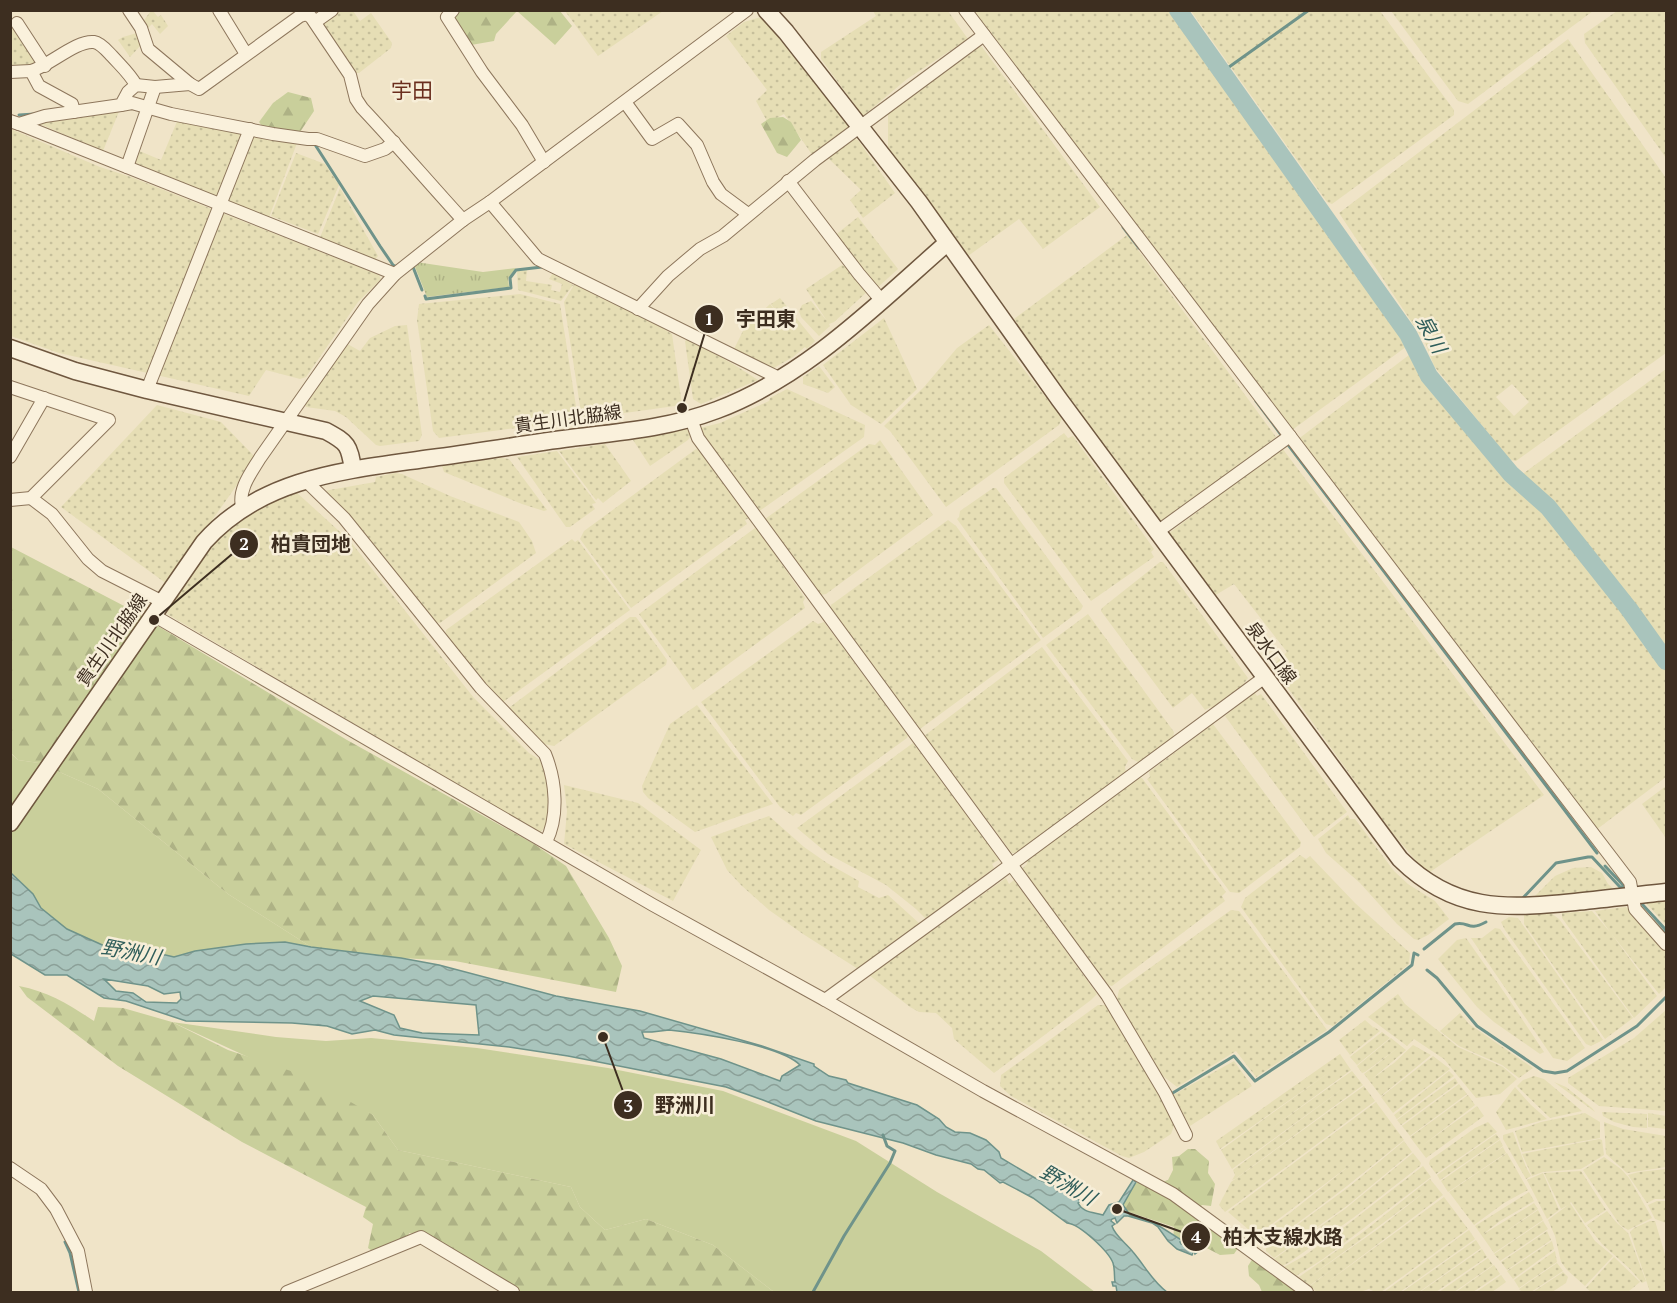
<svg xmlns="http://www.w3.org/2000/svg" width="1677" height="1303" font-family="'PT Serif','Noto Sans JP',serif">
<defs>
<pattern id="farmland-dots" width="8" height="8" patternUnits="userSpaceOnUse" patternTransform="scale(1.5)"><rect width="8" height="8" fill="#e6deb5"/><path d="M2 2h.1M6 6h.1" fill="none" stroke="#c6bf9b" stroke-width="1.8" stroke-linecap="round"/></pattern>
<pattern id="forest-firs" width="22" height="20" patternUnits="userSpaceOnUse" patternTransform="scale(1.5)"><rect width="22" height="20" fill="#c9cf9b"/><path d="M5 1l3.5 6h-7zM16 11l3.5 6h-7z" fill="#aeb285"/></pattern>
<pattern id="park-tufts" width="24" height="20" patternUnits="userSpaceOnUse" patternTransform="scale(1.5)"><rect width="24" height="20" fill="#c9cf9b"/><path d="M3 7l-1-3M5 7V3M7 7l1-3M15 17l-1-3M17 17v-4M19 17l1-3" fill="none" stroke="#aeb285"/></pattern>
<pattern id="water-waves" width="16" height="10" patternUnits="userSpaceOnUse" patternTransform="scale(1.5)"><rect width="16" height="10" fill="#a9c4bc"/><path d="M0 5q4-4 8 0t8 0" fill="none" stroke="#8ba098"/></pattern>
</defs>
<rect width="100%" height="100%" fill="#f0e4c8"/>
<g fill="url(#farmland-dots)" fill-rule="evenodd">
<polygon points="153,11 158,17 161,15 168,26 160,34 152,24 146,30 142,23 150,12"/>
<polygon points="341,11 353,11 360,21 371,13 392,43 391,48 359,73 354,73 320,24"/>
<polygon points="565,11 663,11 598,56"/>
<polygon points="873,11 948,11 968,39 907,79 863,116 821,59 821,52 876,16"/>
<polygon points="972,11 1172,11 1410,344 1292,430"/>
<polygon points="1191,11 1380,11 1454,110 1454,115 1332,204 1327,202"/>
<polygon points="1391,11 1593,11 1468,104 1458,101"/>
<polygon points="1617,11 1666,11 1666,158 1585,43 1584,34"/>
<polygon points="761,17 800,62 852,127 813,156 784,114 768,123 756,101 767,90 726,36 744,22"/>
<polygon points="10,22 39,61 32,68 11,70"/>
<polygon points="137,33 142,44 130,57 118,40 123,37"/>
<path d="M1568,39l98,139v175l-150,108 -6,-1 -76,-94 -9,-24 -86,-129zM1512,384l17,18 -15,14 -18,-19z"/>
<polygon points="976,46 982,47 1100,207 1043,249 1019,219 968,256 888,148 888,110"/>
<polygon points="120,109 103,151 40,124 40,120"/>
<polygon points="178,119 242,131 244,135 220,195 217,197 133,162 137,150 161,160"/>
<polygon points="11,129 100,167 131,177 379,275 381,279 358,302 306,377 300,379 266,370 249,396 59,353 11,336"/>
<polygon points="256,135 297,143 268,220 227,202 251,138"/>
<polygon points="852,138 858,140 895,193 863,218 850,200 861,190 827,157"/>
<polygon points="296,153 325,164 339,185 318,234 271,216"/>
<polygon points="340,188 378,256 372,263 319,240"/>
<polygon points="858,217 898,269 876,289 834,236"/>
<polygon points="1127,235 1276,437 1161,525 1065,393 1014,319"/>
<polygon points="842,265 847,268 868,291 834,322 829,324 830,326 819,336 801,317 799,311 802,305 811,301 827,321 806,289"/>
<polygon points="527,270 526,281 552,285 551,290 560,292 562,284 549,279 553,273 573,285 561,301 518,290 517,271"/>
<polygon points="575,283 600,297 654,323 672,334 682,405 582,419 564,302"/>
<polygon points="520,294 560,304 578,419 577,420 439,438 433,431 417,320 419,304"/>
<polygon points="780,298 815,341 807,349 805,347 793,357 772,369 733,351 744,329 770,304 778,314 771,304"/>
<polygon points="884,318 917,389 881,424 851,405 823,365"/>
<polygon points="407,325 422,435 419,441 380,446 376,445 346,417 335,411 306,407 304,403 344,342 360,351 370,338 395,326"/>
<polygon points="989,325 1062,418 1059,425 946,507 890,431 884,426 924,387 957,348"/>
<polygon points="688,339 733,364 758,380 701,404 693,399 685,341"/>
<polygon points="1413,352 1425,377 1513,481 1666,369 1666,777 1596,830 1297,440"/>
<polygon points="819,366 835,387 828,393 803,384 803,377"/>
<polygon points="787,389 865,425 864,437 758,512 705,440 700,428 720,423 769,401 770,398"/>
<polygon points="157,405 221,422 256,458 167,584 61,507"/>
<polygon points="688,428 691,436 688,440 650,466 633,440"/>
<polygon points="1064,433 1068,438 1073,436 1154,549 1151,552 1154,557 1091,601 1004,483 1004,478"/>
<polygon points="880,440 933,515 826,594 821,595 765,519 869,444 875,445"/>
<polygon points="605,444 631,481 603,503 598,498 596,500 559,451"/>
<polygon points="1282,448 1544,795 1427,874 1390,830 1272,666 1287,652 1234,584 1214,596 1168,534"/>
<polygon points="696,449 699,450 749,518 745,520 747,524 631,608 580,539 584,531"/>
<polygon points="557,451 596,503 592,504 595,509 570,527 566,527 517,457"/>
<polygon points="501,458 509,459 547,510 544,511 522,504 444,472 442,466"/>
<polygon points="395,473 402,474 450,496 519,522 532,541 536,553 440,623 432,622 387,560 353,520 324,491 375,482 376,477"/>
<polygon points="993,488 996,488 1083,606 1081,610 1043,638 957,519 959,517 960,511"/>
<polygon points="295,491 350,541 474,698 529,753 542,761 551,807 547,824 540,833 167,614 176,593 206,550 254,510"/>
<polygon points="948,520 956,526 1041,640 920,729 830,610 831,605"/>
<polygon points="755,528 760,532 805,598 803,602 805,608 693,690 639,614"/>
<polygon points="572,539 575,542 578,540 630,610 503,702 482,681 445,635 446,630"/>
<polygon points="1160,562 1163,562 1248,678 1243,685 1213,709 1211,707 1205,710 1192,693 1173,708 1101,611 1102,608"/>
<polygon points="1088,614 1174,732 1173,738 1140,763 1132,759 1046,645"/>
<polygon points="630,617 636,617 667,660 666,665 554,746 539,743 512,713 510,707"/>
<polygon points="813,621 818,624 824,622 908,735 907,738 801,815 796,813 793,816 780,807 701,702"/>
<polygon points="1042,647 1128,761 1125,767 1126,772 1016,853 1012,853 924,736"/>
<polygon points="1254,692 1257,696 1261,694 1347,812 1314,837 1225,716"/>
<polygon points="697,705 773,804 695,832 648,798 643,792 642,786 670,724"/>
<polygon points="1213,724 1301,842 1300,847 1239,893 1230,892 1147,779 1150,777 1149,772"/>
<polygon points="913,743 1000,859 992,864 994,868 926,919 916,909 886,885 828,854 797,828"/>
<polygon points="1139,778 1142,778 1226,892 1222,896 1225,901 1112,986 1108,985 1022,869 1027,864 1026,860"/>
<polygon points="564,785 638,803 701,850 673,901 564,844 567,811"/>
<polygon points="1666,786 1666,838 1642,804"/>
<polygon points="1348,815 1350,819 1355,819 1394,871 1408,884 1435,901 1449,919 1428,935 1418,940 1414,939 1397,924 1360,883 1326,853 1318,839"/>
<polygon points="769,816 804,847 827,863 859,881 858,887 879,898 888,895 920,924 858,969 803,934 769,910 742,886 727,870 711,837"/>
<polygon points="1300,855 1306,859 1310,856 1355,903 1410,953 1409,964 1333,1026 1326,1024 1241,907 1245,898"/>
<polygon points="1591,867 1602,873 1608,884 1615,890 1533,898 1555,876 1573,868"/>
<polygon points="1006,878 1009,884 1014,880 1097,994 1091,1000 994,1073 954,1039 952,1028 936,1013 919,1012 910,1007 869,975"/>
<polygon points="1666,900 1666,925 1645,902"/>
<polygon points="1626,907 1641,921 1666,951 1666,987 1659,994 1611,933 1657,996 1634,1018 1562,918 1562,913 1592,911 1610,932 1595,911"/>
<polygon points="1231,910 1239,911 1327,1030 1256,1077 1236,1051 1177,1087 1159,1073 1117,999 1119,990"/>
<polygon points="1551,913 1559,919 1633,1018 1605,1039 1524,924 1524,915"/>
<polygon points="1509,917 1518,918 1603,1040 1591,1046 1586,1044 1505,930 1501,922"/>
<polygon points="1495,928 1500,929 1585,1048 1567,1061 1553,1058 1471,938 1482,938"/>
<polygon points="1466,938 1504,992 1544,1052 1540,1054 1494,1022 1477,1007 1438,959 1457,940"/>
<polygon points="1398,994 1405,1004 1458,1047 1503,1067 1517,1079 1500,1094 1476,1098 1444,1059 1414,1039 1407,1046 1368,1017"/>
<polygon points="1098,1005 1108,1005 1172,1119 1174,1126 1171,1134 1144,1152 1129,1158 1122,1156 1011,1096 1000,1086 1001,1075"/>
<polygon points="1666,1010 1666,1111 1599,1106 1568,1083 1568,1078 1634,1038"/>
<polygon points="1460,1013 1469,1024 1533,1068 1519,1078 1502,1065 1459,1046 1440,1031"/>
<polygon points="1365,1020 1373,1027 1372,1028 1374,1027 1380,1031 1350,1055 1339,1040"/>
<polygon points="1382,1032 1390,1038 1357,1065 1350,1057"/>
<polygon points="1391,1038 1406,1050 1372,1079 1394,1063 1413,1045 1431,1055 1381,1096 1364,1074 1399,1047 1365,1072 1362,1073 1357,1066"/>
<polygon points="1340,1054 1351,1070 1269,1130 1352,1071 1363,1085 1235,1179 1232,1180 1235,1175 1233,1170 1349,1084 1232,1169 1221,1150 1331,1071 1220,1149 1216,1141"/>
<polygon points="1433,1056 1450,1069 1393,1113 1381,1097"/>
<polygon points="1234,1061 1252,1086 1190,1126 1173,1095"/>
<polygon points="1449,1071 1454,1076 1397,1119 1394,1115"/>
<polygon points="1534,1076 1544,1079 1582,1111 1550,1118 1517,1086 1523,1080"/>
<polygon points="1455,1078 1458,1083 1401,1125 1397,1120"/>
<polygon points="1554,1082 1566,1087 1592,1108 1595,1112"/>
<polygon points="1459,1084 1467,1094 1410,1136 1402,1126"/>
<polygon points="1364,1086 1375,1101 1225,1212 1219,1205 1231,1182"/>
<polygon points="1515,1087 1531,1105 1547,1119 1506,1130 1496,1112"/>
<polygon points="1468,1095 1475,1105 1423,1145 1477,1106 1484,1116 1426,1158 1410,1137"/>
<polygon points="1376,1102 1404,1140 1347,1186 1279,1237 1265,1247 1256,1237 1290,1213 1354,1162 1256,1236 1228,1212"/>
<polygon points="1602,1112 1647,1114 1647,1128 1633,1127 1614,1122 1603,1116"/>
<polygon points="1585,1113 1600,1122 1600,1138 1522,1152 1515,1131 1541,1122"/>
<polygon points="1648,1113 1666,1116 1666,1129 1648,1127"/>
<polygon points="1488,1122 1497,1132 1436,1174 1429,1164 1430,1160 1475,1128"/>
<polygon points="1604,1122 1623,1129 1666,1136 1666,1167 1627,1173 1606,1154"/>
<polygon points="1513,1132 1526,1167 1531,1176 1526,1179 1503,1139 1503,1135"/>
<polygon points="1496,1134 1500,1139 1440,1180 1437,1175"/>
<polygon points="1599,1139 1602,1140 1604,1155 1581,1169 1543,1172 1532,1176 1522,1154"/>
<polygon points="1500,1140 1503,1146 1495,1152 1503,1147 1506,1153 1448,1192 1441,1181"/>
<polygon points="1404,1141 1412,1152 1348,1205 1274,1258 1266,1251 1266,1248 1350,1186"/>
<polygon points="1413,1153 1421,1163 1420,1166 1353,1218 1288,1263 1282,1266 1274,1259 1345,1209"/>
<polygon points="1507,1153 1528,1190 1504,1203 1474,1225 1449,1192"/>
<polygon points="1604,1157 1621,1169 1629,1178 1652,1218 1628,1230 1620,1225 1583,1170"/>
<polygon points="1423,1166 1431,1177 1323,1259 1296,1276 1284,1267 1304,1256 1339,1231"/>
<polygon points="1666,1169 1666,1199 1655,1199 1647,1203 1628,1175 1639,1172"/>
<polygon points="1581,1171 1606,1210 1585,1223 1571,1202 1570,1203 1595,1241 1613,1256 1585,1286 1567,1270 1561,1262 1555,1236 1548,1220 1568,1205 1561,1209 1544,1173"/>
<polygon points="1543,1173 1559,1210 1547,1219 1527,1180"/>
<path d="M1430,1179l13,16 -121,91 122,-89 24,32 -87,63h-6l-6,-3 -9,3h-43l-7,-6 25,-19 -26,19 -10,-9 64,-45zM1426,1191l-48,38 -70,49 55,-40z"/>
<polygon points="1529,1192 1534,1201 1500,1221 1482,1235 1534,1203 1538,1209 1495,1239 1538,1210 1543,1220 1494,1253 1475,1226"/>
<polygon points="1657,1201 1666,1201 1666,1223 1655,1219 1648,1205"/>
<polygon points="1607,1211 1616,1222 1628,1233 1646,1281 1642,1283 1630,1269 1602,1244 1587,1225"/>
<polygon points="1543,1221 1548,1229 1500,1261 1494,1254"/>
<polygon points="1650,1221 1655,1221 1666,1258 1666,1292 1650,1292 1630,1232 1634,1228"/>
<polygon points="1469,1230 1475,1239 1400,1292 1384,1292"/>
<polygon points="1547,1231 1551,1240 1507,1270 1501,1262"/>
<polygon points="1476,1240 1481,1248 1419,1292 1402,1292"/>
<polygon points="1552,1241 1554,1249 1513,1279 1507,1271"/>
<polygon points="1482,1249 1487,1257 1436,1292 1420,1292"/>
<polygon points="1555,1251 1557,1262 1519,1288 1514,1280"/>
<polygon points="1614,1257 1640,1282 1628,1292 1591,1292 1586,1288"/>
<polygon points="1488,1258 1493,1265 1454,1292 1439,1292"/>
<polygon points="1557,1263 1563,1271 1531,1292 1522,1292 1519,1289"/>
<polygon points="1494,1265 1500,1274 1473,1292 1456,1292"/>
<polygon points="1563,1272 1568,1277 1566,1283 1552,1292 1533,1292"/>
<polygon points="1501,1275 1506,1282 1492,1292 1476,1292"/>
</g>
<g fill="#c9cf9b">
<polygon points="10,753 18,760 39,763 98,789 228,894 311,947 285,942 246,944 195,951 174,957 153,953 143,960 109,948 67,929 41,908 33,894 11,872"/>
<polygon points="172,1022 276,1037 326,1041 371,1038 477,1048 608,1068 723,1091 856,1141 937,1192 1041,1251 1095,1292 774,1292 713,1245 646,1219 605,1230 580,1207 571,1187 398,1150 373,1115"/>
</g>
<g fill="url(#forest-firs)">
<polygon points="458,11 560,11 572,26 555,45 517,11 496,34 494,41 471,45 453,16"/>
<polygon points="288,92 311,98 314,111 300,132 262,126 259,122 273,103"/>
<polygon points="783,117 791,122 801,140 787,157 777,153 761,124 770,118"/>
<polygon points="11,547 128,608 347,740 534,844 566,866 609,938 622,966 616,992 455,961 401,958 311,947 228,894 98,789 39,763 18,760 11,753"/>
<path d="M19,986c30,6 49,18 75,35l4,-14 25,1 49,14 56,28 78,26 67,39 25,35 173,37 9,20 25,23 41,-11 67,26 61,47h-258l-95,-57 -12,-2 -1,6 -36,12 -4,-3 5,-24 -10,-7 3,-10 -124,-65 -124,-76 -91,-69z"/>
<polygon points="1188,1149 1195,1149 1209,1161 1208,1173 1215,1184 1211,1206 1202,1205 1199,1208 1240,1245 1234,1254 1220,1255 1201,1245 1191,1249 1173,1240 1174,1227 1126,1211 1122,1202 1129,1193 1129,1186 1143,1180 1154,1185 1168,1180 1173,1170 1172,1157 1179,1156"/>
<polygon points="1253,1258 1310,1292 1262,1292 1259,1285 1249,1276 1248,1266"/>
</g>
<polygon fill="url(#park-tufts)" points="416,262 483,272 516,268 508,278 509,287 427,297 415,267"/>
<path fill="url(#water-waves)" stroke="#6f938a" stroke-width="1.5" fill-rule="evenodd" d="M10,872l23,22 8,14 26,21 42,19 33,12 11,-8 21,5 21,-6 51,-7 39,-2 26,5 90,11 38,7 117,31 84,15 122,35 52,18v2l15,10 17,4 2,3 69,22 22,14 7,8 9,5 15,1 16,7 13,12 2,6 34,20 29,12 17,11 -3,2c5,10 16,9 25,12l6,-10 10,-3 14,-22 3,2 -13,23 7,10 23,7 30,19 -3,1 1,2 18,7 -4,3 -1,-4 -2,5 -15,-6 -9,-8 -10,-14 -6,-4 -24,-7h-4l-7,7 -2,-5 -3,1 -1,2 4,3 -3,2c3,10 14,17 21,26 12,14 19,29 34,40h-50l-1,-6h-3l-1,-4h3c-1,-6 0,-13 -2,-19 -4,-11 -33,-39 -46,-40l-34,-25 -30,-16 -3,1 -16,-13 -6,-1 -7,-5 -35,-9 -33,-12 -87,-22 -53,-21 -37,-13 -158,-31 -59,-9 -115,-12 -19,-5 -23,4 -25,-8 -35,-3 -106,-2 -60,-20 -22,-3 -37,-23h-22l-34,-21zM104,979l44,7 16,8 16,-2 1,7 -4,4 -31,-1 -13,-9 -17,-2zM373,996l103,9 3,30 -57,-2 -22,-5 -6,-13 -34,-14zM669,1030c30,3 111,15 131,35l-18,11 -2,5 -59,-22 -77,-21 -2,-6h10z"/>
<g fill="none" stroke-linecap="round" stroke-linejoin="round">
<g stroke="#6f938a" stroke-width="3">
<polyline points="1222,72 1309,10"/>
<polyline points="19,115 35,114"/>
<polyline points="314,143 380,246 393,265 397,267"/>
<polyline points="1123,227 1139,248"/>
<polyline points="411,268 413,267 422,290"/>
<polyline points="425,296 426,299 511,288 510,278 516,270 542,267"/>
<polyline points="1256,401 1282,436"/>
<polyline points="1286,442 1597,853"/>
<polyline points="1605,866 1623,885"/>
<polyline points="1521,900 1556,863 1588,857 1592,857 1620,887 1624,887"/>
<polyline points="1642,904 1666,930"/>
<polyline points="1653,921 1666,934"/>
<path d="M1424,949l31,-25c15,-3 12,8 31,-2"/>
<polyline points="1427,970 1437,978 1477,1026 1543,1071 1555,1073 1567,1071 1637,1026 1666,997"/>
<polyline points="1172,1096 1171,1094 1234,1056 1255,1081 1329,1032 1412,965 1414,953 1418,955"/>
<polyline points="65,1242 70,1253 79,1292"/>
<polyline points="813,1292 844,1236 890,1163 895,1151 887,1146 883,1135"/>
</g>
<polyline stroke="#a9c4bc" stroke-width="18" points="1178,10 1393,313 1408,334 1429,376 1511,474 1548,507 1629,609 1666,661"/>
<defs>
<g id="street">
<path d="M129,10l12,18 7,21 42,35 9,5 101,-73 6,-2 5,3 39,58 6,24 6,9c35,37 67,75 101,112"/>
<polyline points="219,10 246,54"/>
<polyline points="453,10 447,17 482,72 522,125 544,162"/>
<polyline points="965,10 1630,882 1635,909 1666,944"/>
<polyline points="315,22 332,10"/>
<polyline points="17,23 45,66"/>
<path d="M31,71c18,-5 45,-31 63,-29 7,1 14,10 18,14 9,10 18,18 24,29"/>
<polyline points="10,72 31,71 39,86 72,104 74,112"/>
<polyline points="625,102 652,139 678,124 697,145 713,182 721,194 748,214"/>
<polyline points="121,105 132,103 171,114 273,134 308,139 317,139 365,156 385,149 394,142"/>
<polyline points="10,121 19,124 45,116 121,105 128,92 136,85 155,87 190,84"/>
<polyline points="19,124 395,274"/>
<polyline points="127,167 155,87"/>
<polyline points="788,181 859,274 882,301"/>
<polyline points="490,202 538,259 781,379"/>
<polyline points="638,309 668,276 700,249 723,236 815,160 984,35"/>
<polyline points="10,387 109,420 31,498 10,500"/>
<polyline points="147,390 250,129"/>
<polyline points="691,419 698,438 1107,995 1165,1093 1186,1135"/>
<polyline points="10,457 44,398"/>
<path d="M305,480l39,38 137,170 64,66c11,27 14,62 1,88"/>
<polyline points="31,498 52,514 88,559 102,571 163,602"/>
<path d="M242,507c-4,-18 9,-34 18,-49l108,-154 27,-30 68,-54 27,-18 257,-192"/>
<polyline points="1157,532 1290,436"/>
<polyline points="153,615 653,905 825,1000 990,880 1265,677"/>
<polyline points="825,1000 983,1091 1173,1194 1307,1292"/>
<polyline points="10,1168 41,1189 56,1209 78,1251 86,1292"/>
<polyline points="287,1292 421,1237 513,1292"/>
</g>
<g id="secondary">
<path d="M766,10l20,22 133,170 140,197 341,460c54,53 104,50 175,43 30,-3 61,-7 91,-10"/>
<path d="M10,348l65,23 72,19 179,41c22,12 23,14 27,38"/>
<path d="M10,823l194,-281c59,-66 145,-72 228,-84 46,-6 92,-14 139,-20 49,-6 99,-10 146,-28 90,-34 159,-105 230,-167"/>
</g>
</defs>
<use href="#street" stroke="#8d765c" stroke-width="14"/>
<use href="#secondary" stroke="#6f573f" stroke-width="19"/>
<use href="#street" stroke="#faf1dc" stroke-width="12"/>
<use href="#secondary" stroke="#faf1dc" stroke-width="16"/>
</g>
<g text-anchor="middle" stroke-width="5" stroke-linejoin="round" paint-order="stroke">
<g font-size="18" fill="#3d2e20" stroke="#f7eed8">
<text transform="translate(568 419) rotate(-8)" y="6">貴生川北脇線</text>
<text transform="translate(112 640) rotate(-55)" y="6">貴生川北脇線</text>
<text transform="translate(1271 653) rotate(54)" y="6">泉水口線</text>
</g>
<g font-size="20" font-style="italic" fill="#2f5d5a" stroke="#f7eed8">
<text transform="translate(1431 334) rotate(61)" y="7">泉川</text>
<text transform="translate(131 952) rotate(11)" y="7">野洲川</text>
<text transform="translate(1068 1185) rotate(30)" y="7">野洲川</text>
</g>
<g font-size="21" fill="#6b2e1e" stroke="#f7eed8">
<text x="412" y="98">宇田</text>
</g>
</g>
<path fill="none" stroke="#3d2e20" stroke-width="2" d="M682 408L709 319M154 620L244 544M603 1037L628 1105M1117 1209L1196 1237"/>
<g fill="#3d2e20" stroke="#f7eed8" stroke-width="2">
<circle cx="682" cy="408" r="6"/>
<circle cx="154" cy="620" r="6"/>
<circle cx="603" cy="1037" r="6"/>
<circle cx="1117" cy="1209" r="6"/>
<circle cx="709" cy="319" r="15"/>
<circle cx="244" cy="544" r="15"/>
<circle cx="628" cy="1105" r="15"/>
<circle cx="1196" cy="1237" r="15"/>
</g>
<g font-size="18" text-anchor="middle" font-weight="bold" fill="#fff">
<text x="709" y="325">1</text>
<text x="244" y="550">2</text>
<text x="628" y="1112">3</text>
<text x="1196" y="1243">4</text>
</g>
<g font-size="20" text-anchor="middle" font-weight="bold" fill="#3d2e20" stroke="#f7eed8" stroke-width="5" stroke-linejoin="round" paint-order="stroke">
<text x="766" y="326">宇田東</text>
<text x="311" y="551">柏貴団地</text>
<text x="685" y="1112">野洲川</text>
<text x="1283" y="1244">柏木支線水路</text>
</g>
<rect width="1677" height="1303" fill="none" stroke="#3d2e20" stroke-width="24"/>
</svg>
